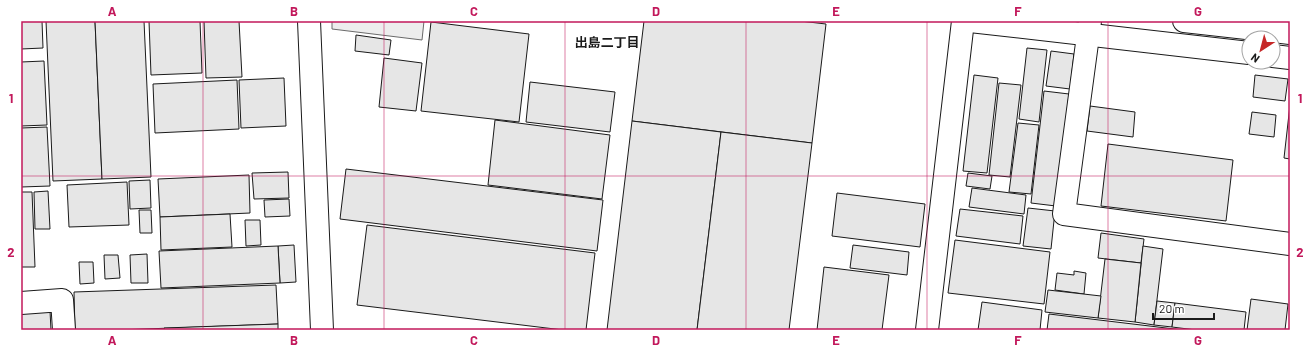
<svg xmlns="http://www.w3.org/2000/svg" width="1311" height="351" font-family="Barlow,'Noto Sans JP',sans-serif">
<rect width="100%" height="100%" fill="#fff"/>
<polygon fill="#ededed" stroke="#6a6a6a" points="332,21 424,21 422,40 332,29"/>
<g fill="#e6e6e6" stroke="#1a1a1a">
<polygon points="21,21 42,21 43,48 21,49"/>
<polygon points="46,21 95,21 102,179 53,181"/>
<polygon points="95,21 144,21 151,177 102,179"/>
<polygon points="149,21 200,21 202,73 151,75"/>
<polygon points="204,21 239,21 242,77 206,78"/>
<polygon points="644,21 800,21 826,24 812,143 632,121"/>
<polygon points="431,22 529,34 519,122 421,111"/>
<polygon points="356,35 391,40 389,55 355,51"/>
<polygon points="1027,48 1047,50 1039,122 1019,119"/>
<polygon points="1051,51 1074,54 1070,89 1046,86"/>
<polygon points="384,58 422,63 416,111 379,107"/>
<polygon points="44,61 47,125 21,126 21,62"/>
<polygon points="974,75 998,78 987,173 963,171"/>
<polygon points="1255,75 1288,79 1285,101 1253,97"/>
<polygon points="284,78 286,126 241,128 239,80"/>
<polygon points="237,80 239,129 155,133 153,84"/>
<polygon points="530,82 615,92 610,132 526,122"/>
<polygon points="999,83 1021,85 1010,177 989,175"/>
<polygon points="1044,91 1069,94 1056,206 1031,203"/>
<polygon points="1290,105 1290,159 1284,158"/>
<polygon points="1090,106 1135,112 1133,137 1087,131"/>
<polygon points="1252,112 1276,115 1274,137 1249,134"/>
<polygon points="495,120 610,135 602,199 488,185"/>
<polygon points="632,121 721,132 697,330 607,330"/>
<polygon points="1018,123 1039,125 1031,194 1009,192"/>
<polygon points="47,127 50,186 21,187 21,128"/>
<polygon points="721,132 812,143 789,330 697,330"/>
<polygon points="1108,144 1233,160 1226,221 1101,206"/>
<polygon points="346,169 603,200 597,251 340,219"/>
<polygon points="288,172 289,198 254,199 252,173"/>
<polygon points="968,173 992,176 990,189 966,186"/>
<polygon points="249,175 250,213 160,217 158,179"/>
<polygon points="150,180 151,208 130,209 129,181"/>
<polygon points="127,182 129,225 69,227 67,185"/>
<polygon points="972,188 1026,195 1024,214 969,207"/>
<polygon points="48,191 50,229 35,229 34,192"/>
<polygon points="21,192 32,192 35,267 21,267"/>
<polygon points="837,193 925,204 920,247 832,236"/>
<polygon points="289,199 290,216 265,217 264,200"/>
<polygon points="1028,208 1055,211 1051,249 1023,246"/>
<polygon points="960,209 1023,216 1020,244 956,236"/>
<polygon points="139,210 151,210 152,233 140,233"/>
<polygon points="230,214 232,247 161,250 160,217"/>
<polygon points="245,220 260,220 261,245 246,246"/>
<polygon points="367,225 595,253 586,330 563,330 357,305"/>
<polygon points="1101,233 1144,239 1141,263 1098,258"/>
<polygon points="955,240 1050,252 1044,304 948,293"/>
<polygon points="294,245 296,282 280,283 278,246"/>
<polygon points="853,245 909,252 907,275 850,268"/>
<polygon points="278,246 280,283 161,288 159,251"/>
<polygon points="1143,246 1163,249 1154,325 1135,322"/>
<polygon points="147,254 148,283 131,283 130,255"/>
<polygon points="104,255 118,255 120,278 105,279"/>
<polygon points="1105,259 1141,263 1135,322 1098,318"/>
<polygon points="79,262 93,262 94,283 80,284"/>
<polygon points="824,267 889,275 882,330 817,330"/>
<polygon points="1074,271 1086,273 1084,294 1055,290 1057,273 1074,275"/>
<polygon points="276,285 278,324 119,330 75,330 74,292"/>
<polygon points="1048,290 1101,296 1098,318 1045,312"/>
<polygon points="1251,299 1288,304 1285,330 1247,330"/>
<polygon points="1157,301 1175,303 1172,327 1154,325"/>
<polygon points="982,302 1042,310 1040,330 978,330"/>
<polygon points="1175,303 1246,312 1244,330 1196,330 1172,327"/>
<polygon points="50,311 51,330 21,330 21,313"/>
<polygon points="1049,314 1183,330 1047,330"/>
<polygon points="278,324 278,330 165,330 164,328"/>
</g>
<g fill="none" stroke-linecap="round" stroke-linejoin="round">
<defs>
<g id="minor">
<polyline points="309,21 322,330"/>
<polyline points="970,21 1249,53"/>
<polyline points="1090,21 1064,214 1290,244"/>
<polyline points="1184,21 1290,33"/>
<polyline points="1273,56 1290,58"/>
<polyline points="21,303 62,300 64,330"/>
<polyline points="927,330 963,21"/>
</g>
</defs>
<use href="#minor" stroke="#1a1a1a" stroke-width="24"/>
<use href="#minor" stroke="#fff" stroke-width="22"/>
</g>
<path fill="none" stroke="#c2185b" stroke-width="1" stroke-opacity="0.55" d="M203,21v309M384,21v309M565,21v309M746,21v309M927,21v309M1108,21v309M21,176h1269"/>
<g text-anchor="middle" stroke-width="3" stroke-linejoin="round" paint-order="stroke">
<g font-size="13" font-weight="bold" fill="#1a1a1a" stroke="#fff">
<text x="607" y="47">出島二丁目</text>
</g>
</g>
<rect width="1311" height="351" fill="none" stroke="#ffffff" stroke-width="44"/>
<g transform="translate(1261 50) rotate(216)"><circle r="19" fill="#ffffff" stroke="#a3a3a3"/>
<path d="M0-3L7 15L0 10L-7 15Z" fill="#c62828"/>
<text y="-6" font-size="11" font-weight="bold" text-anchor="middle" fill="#1a1a1a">N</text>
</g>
<path d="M1153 313v6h61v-6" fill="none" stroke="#1a1a1a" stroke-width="2"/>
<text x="1159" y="313" font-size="12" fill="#1a1a1a" stroke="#ffffff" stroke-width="3" paint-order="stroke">20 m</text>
<rect x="22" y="22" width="1267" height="307" fill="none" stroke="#c2185b" stroke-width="1.5"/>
<g font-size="13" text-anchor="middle" font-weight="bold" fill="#c2185b">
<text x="112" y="16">A</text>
<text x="294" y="16">B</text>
<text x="474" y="16">C</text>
<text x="656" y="16">D</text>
<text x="836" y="16">E</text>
<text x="1018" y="16">F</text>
<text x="1198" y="16">G</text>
<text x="11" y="103">1</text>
<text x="1300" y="103">1</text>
<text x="11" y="257">2</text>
<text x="1300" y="257">2</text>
<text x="112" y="345">A</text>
<text x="294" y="345">B</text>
<text x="474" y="345">C</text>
<text x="656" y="345">D</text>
<text x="836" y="345">E</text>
<text x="1018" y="345">F</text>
<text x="1198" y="345">G</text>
</g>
</svg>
